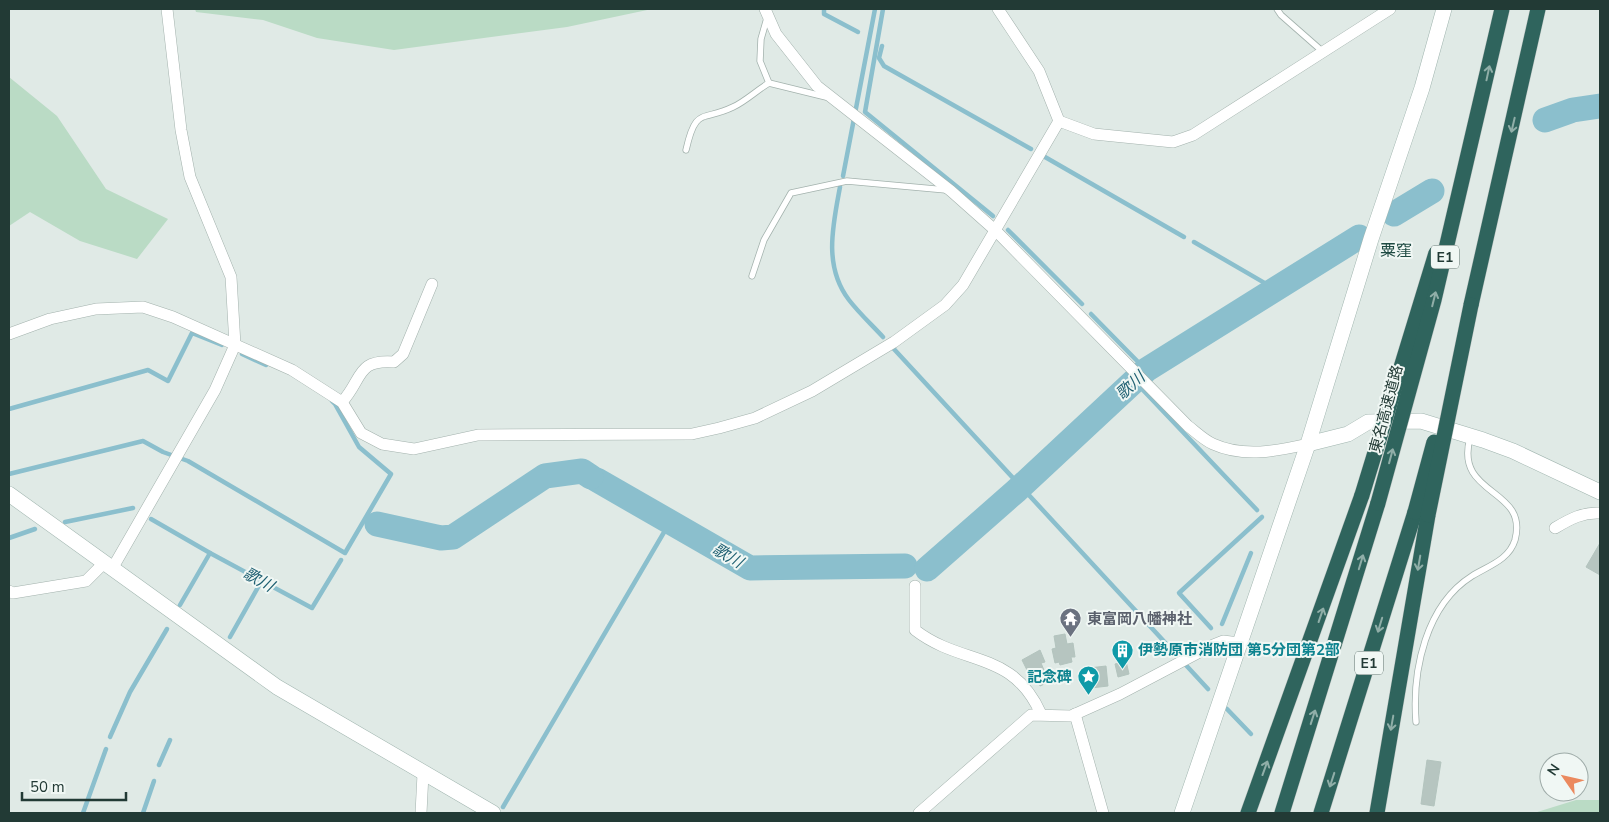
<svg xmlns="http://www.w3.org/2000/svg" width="1609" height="822" font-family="'Nunito Sans','Noto Sans JP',sans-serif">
<rect width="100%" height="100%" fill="#e0eae6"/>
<g fill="#badbc5">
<polygon points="195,9 652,9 567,27 394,50 317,38 263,20 196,12"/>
<polygon points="9,77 57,116 106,189 168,219 137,259 80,241 30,212 9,226"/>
<polygon points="1576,800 1600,800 1600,813 1534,813"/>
</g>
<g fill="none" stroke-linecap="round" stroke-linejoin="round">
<g stroke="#8bbfcd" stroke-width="4.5">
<polyline points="824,9 824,14 858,32"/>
<polyline points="883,9 865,112 993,216"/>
<polyline points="882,46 879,58 884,66 1031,149"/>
<polyline points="1045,157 1184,237"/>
<polyline points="843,176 875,9"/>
<path d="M840,187c-7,38 -17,79 9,113 10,13 23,25 34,37"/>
<polyline points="1008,230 1082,304"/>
<polyline points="1194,242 1275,289"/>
<polyline points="1091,314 1146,370"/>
<polyline points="893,348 1208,689"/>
<polyline points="242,354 266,365"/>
<polyline points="1142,389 1257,510"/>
<polyline points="9,409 148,370 168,381 192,333 222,345"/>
<polyline points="9,474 143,441 163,452 188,461 345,553 391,474 359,447 335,404 332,401"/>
<polyline points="151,519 210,553"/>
<polyline points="65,522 133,508"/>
<polyline points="9,538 35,529"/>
<polyline points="180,605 210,553 312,608 341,560"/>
<polyline points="1222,624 1251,553"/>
<polyline points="1211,628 1179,593 1262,517"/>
<polyline points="230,637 261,582"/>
<polyline points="1227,709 1251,734"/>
<polyline points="110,737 130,692 167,629"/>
<polyline points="159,765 170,740"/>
<polyline points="503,807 670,522"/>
<polyline points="83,813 106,749"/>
<polyline points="143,813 154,781"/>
</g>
<g stroke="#8bbfcd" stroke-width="25">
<polyline points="1545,120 1573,110 1600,106"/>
<polyline points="1394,214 1432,191"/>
<polyline points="597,480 750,568 905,566"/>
<polyline points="377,524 441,538 453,537 545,476 582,471 591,477"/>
<polyline points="927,569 1016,491 1146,370 1359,237"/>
</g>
</g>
<g fill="#b6c5c0" stroke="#b3c4be">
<polygon points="1600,543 1600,575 1586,567"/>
<polygon points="1065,634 1067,644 1073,643 1075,657 1071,657 1072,662 1060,665 1059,662 1055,663 1052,649 1056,648 1054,636"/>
<polygon points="1040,650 1045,662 1041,663 1049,682 1040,686 1039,682 1034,684 1022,660"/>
<polygon points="1126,661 1129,674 1118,677 1115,664"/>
<polygon points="1106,666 1108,686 1091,688 1089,668"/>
<polygon points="1427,760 1441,762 1434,806 1421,804"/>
</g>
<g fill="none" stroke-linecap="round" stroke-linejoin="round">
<defs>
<g id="lane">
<polyline points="1277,9 1281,15 1322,51"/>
<polyline points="767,18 761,39 760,61 769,83"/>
<path d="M686,150c10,-44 16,-28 47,-43 13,-6 24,-17 36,-24l57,14"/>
<polyline points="752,276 764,240 791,193 847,181 946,190"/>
<path d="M1416,722c-4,-52 10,-117 56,-146 16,-10 37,-16 43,-36 14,-53 -61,-43 -45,-102"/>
</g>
<g id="street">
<path d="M765,9l11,25 41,52 134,105 45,40 192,195c8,6 16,14 25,18 31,14 64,7 95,0"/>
<polyline points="1059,121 1094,134 1173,142 1193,135 1390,9"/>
<polyline points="9,334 50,319 96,309 143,307 173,317 292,370 342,402 361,433 382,444 414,449 478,435 692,434 719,428 755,418 812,391 894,342 945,305 963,285 1059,121 1039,71 998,9"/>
<path d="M342,402c21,-23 14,-43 52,-40l9,-8 29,-70"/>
<path d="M1555,528c15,-9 28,-16 45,-15"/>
<polyline points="112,569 215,390 235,345 231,277 190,177 181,130 167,9"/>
<path d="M915,586v44c48,37 97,19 126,84"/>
<polyline points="9,591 13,593 86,581 104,563"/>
<polyline points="1075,714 1103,813"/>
<polyline points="421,813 423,774"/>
<polyline points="919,813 1031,715 1071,716 1120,694 1213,645 1223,641 1239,643"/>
</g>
<g id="secondary">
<polyline points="1308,444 1348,434 1368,422 1421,421 1483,440 1513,451 1600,492"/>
<polyline points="9,494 277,687 493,813"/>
<polyline points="1182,813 1308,444 1371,239 1422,88 1444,9"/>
</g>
<g id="highway">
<polyline points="1471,305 1538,9"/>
<polyline points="1248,813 1362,495"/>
<polyline points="1282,813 1378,503"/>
<polyline points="1321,813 1415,512"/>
<polyline points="1377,813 1428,515"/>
</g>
</defs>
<use href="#lane" stroke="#a3b2ad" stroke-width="7"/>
<use href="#street" stroke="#a3b2ad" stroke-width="12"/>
<use href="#secondary" stroke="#a0b5af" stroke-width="16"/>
<use href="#highway" stroke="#bdc4c2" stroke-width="16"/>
<use href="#lane" stroke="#fff" stroke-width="5.5"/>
<use href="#street" stroke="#fff" stroke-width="11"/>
<use href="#secondary" stroke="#fff" stroke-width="15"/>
<use href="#highway" stroke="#2f645d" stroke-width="15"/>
<defs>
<g id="highway-bridge">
<polyline points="1362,495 1436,253"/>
<polyline points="1378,503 1434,300 1502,9"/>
<polyline points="1415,512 1434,442"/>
<polyline points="1428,515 1471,305"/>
</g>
</defs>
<use href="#highway-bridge" stroke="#bdc4c2" stroke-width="16" stroke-linecap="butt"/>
<use href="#highway-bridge" stroke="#2f645d" stroke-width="15"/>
</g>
<defs><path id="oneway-shaft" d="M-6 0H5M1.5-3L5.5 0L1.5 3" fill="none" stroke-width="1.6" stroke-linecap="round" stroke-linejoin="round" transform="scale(1.25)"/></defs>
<g stroke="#90aea8">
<use href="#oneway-shaft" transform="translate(1488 73) rotate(-78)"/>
<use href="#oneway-shaft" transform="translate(1513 125) rotate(103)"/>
<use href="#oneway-shaft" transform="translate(1434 299) rotate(-76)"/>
<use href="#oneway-shaft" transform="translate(1391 456) rotate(-75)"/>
<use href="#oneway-shaft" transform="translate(1361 562) rotate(-73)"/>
<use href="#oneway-shaft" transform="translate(1419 563) rotate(100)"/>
<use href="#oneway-shaft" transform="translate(1321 615) rotate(-71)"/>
<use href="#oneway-shaft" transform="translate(1380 625) rotate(107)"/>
<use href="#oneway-shaft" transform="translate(1313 717) rotate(-72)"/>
<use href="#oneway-shaft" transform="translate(1392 723) rotate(100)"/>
<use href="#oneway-shaft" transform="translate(1265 768) rotate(-70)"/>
<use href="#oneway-shaft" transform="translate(1332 780) rotate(108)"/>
</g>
<defs>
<symbol id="temple-pin" viewBox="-11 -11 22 30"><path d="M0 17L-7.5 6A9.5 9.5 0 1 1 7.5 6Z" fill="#6b7280" stroke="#f0f7f4"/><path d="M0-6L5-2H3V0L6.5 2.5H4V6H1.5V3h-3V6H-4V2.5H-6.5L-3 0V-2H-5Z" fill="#fff"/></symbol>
<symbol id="building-pin" viewBox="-11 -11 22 30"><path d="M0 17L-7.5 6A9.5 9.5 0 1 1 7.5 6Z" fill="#0f9aa8" stroke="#f0f7f4"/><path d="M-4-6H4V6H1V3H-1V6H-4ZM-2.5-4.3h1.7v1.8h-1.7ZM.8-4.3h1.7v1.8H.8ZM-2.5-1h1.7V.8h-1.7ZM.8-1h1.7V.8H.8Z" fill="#fff"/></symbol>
<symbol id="sight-pin" viewBox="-11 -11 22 30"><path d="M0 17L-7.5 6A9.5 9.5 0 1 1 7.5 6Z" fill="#0f9aa8" stroke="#f0f7f4"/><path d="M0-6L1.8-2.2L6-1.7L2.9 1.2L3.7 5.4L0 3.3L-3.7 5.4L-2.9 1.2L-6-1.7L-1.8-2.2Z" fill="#fff"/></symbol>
</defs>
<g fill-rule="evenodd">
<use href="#temple-pin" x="1058" y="606" width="25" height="34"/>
<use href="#building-pin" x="1110" y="638" width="25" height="34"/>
<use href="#sight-pin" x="1076" y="664" width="25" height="34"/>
</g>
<g text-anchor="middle" stroke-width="4" stroke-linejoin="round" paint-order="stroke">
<g fill="#f0f7f4" stroke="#60736e" stroke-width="1">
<rect x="1431" y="245.5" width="28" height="23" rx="4"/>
<rect x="1355" y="651.5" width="28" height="23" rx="4"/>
</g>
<g font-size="14" font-weight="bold" fill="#223a35">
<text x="1445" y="262">E1</text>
<text x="1369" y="668">E1</text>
</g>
<g font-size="15" fill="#223a35" stroke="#f0f7f4">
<text transform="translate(1386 409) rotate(-75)" y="5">東名高速道路</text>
</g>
<g font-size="15" font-weight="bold" fill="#5b616d" stroke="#f0f7f4" text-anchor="start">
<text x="1087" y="624">東富岡八幡神社</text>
</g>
<g font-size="15" font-weight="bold" fill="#0d838f" stroke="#f0f7f4" text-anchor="start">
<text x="1138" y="655">伊勢原市消防団 第5分団第2部</text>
<text x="1072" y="682" text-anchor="end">記念碑</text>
</g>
<g font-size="16" fill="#1f4b43" stroke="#f0f7f4">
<text x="1396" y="256">粟窪</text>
</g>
<g font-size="16" font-style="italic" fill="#1f6072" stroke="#f0f7f4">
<text transform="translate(1130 385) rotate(-42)" y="6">歌川</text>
<text transform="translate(728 555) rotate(30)" y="6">歌川</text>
<text transform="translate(259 579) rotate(29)" y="6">歌川</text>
</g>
</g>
<rect width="1609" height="822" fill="none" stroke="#223a35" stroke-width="20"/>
<g transform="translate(1564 777) rotate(304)"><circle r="24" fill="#f0f7f4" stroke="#9eaba8"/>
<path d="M0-4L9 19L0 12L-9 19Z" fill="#eb895e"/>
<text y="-8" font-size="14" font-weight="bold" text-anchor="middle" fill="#223a35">N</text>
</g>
<path d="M22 792v8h104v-8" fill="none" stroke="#223a35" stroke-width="2.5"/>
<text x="30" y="792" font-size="15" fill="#223a35" stroke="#f0f7f4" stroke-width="4" paint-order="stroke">50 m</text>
</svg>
